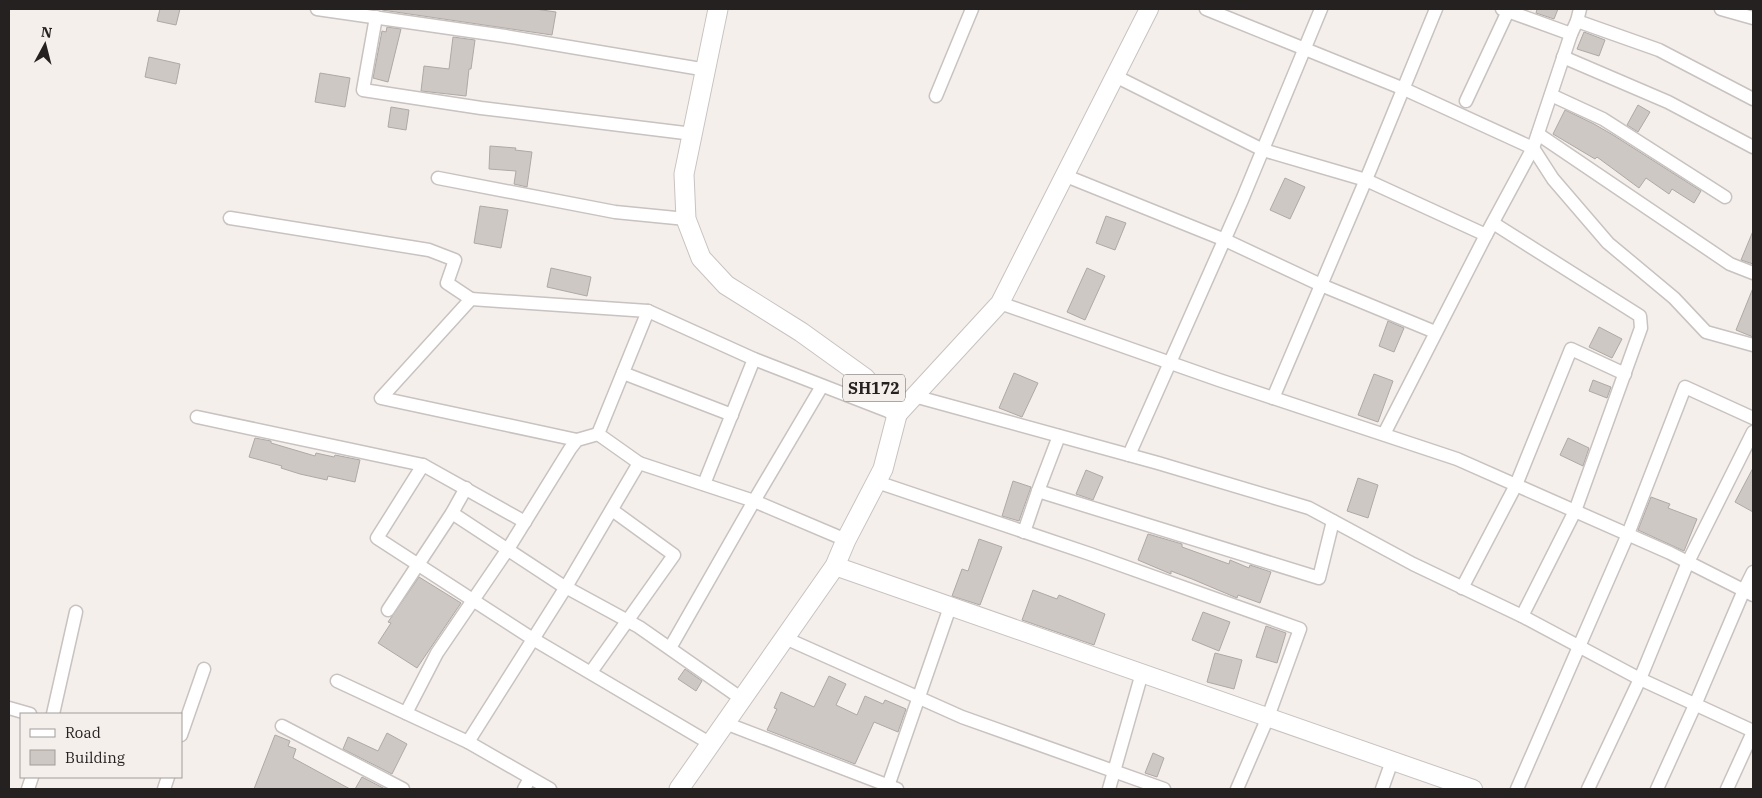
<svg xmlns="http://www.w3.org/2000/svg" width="1762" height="798" font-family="'IBM Plex Serif',serif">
<rect width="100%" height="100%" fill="#f5efec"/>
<g fill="#cec8c5" stroke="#afa9a6">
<polygon points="160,9 180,9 176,25 157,21"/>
<polygon points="382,9 535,9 556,12 552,35 382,10"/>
<polygon points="1537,9 1558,9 1554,19 1536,13"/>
<polygon points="387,27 401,29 388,82 373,78 382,31 386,32"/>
<polygon points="1584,32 1605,40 1599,56 1577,49"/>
<polygon points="453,37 475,40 471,69 469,69 466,96 421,91 424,66 449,69"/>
<polygon points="149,57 180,64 176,84 145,77"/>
<polygon points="320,73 350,78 345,107 315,102"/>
<polygon points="1638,105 1650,112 1638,132 1627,125"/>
<polygon points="391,107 409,110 406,130 388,127"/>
<polygon points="1565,110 1594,124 1613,135 1701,191 1694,203 1672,189 1669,194 1646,178 1639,188 1597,157 1595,159 1553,134"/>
<polygon points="490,146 516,148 515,150 532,152 527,187 514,184 516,171 489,169"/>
<polygon points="1285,178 1305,187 1290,219 1270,210"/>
<polygon points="480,206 508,210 501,248 474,243"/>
<polygon points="1106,216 1126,223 1115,250 1096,243"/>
<polygon points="1753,231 1753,264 1741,260"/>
<polygon points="551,268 591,277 587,296 547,287"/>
<polygon points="1087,268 1105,276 1085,320 1067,312"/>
<polygon points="1753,288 1753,337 1736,330"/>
<polygon points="1388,321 1404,328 1394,352 1379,346"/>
<polygon points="1599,327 1622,339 1612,358 1589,347"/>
<polygon points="1014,373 1038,383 1022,417 999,408"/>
<polygon points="1374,374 1393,381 1378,422 1358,415"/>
<polygon points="1593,380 1611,387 1607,398 1589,391"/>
<polygon points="255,438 271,441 271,443 315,456 316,453 334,457 335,455 360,460 355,482 328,476 327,480 300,474 281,468 282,466 249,457"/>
<polygon points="1568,438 1589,448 1583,466 1560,455"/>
<polygon points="1753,468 1753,512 1735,502"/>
<polygon points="1086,470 1103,477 1093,500 1076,494"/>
<polygon points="1358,478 1378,485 1368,518 1347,511"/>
<polygon points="1013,481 1031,487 1019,521 1002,516"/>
<polygon points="1651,497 1670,504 1668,508 1697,519 1684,551 1638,530"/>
<polygon points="1148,534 1182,544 1182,547 1229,564 1230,560 1249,568 1250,565 1271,572 1260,603 1238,595 1237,598 1192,579 1171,571 1171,574 1138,560"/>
<polygon points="979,539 1002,547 980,605 952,596 962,569 968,571"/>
<polygon points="419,577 461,603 417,668 378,643 391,623 388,622"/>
<polygon points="1033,590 1057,599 1059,595 1105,614 1094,645 1022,620"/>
<polygon points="1203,612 1230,622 1219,651 1192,640"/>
<polygon points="1266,626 1286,633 1277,663 1256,657"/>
<polygon points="1215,653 1242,660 1234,689 1207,682"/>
<polygon points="685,669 702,681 696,691 678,679"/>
<polygon points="829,676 846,684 836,705 857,715 865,696 883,704 885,700 906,709 898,732 874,722 855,764 767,730 777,709 774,708 781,692 814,707"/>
<polygon points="387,733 407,744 392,774 343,749 348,737 378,751"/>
<polygon points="275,735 290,741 288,746 296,749 293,758 350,789 254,789"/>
<polygon points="1153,753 1164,758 1157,777 1145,773"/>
<polygon points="362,777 385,789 355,789"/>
</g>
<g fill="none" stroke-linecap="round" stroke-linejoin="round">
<defs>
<g id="street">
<polyline points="317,9 505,36 707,70"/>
<polyline points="1206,9 1404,89 1533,148 1553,179 1608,243 1674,298 1706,332 1753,345"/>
<polyline points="1502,9 1571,34"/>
<polyline points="1721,9 1753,18"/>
<polyline points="376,17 363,90 481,108 693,134"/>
<polyline points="1577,21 1659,50 1753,99"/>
<polyline points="1563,57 1668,102 1753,147"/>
<polyline points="1115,76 1263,150 1366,180 1486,235"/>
<polyline points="1551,95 1603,119 1725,197"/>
<polyline points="936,96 972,9"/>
<polyline points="1466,101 1509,9"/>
<polyline points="1538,134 1730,264 1753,273"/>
<polyline points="1066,176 1225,240 1321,285 1435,332"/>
<polyline points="438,178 615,212 686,219"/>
<polyline points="230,218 429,250 455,260 447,283 471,299"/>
<polyline points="1493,223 1640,316 1641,328 1575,511 1522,616"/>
<polyline points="1000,303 1219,380 1457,459 1670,553 1753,595"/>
<polyline points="623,373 732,415"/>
<polyline points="914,396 1158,463 1309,508 1413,564 1522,616 1640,679 1753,731"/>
<polyline points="1273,398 1370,170 1436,9"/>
<polyline points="197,417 423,465 525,522"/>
<polyline points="1384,434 1486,235 1533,148 1571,34 1577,21 1580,9"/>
<polyline points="1059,436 1038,491 1319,578 1333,521"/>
<polyline points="577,440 381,398 471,299 648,311"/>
<polyline points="1129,455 1242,200 1321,9"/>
<polyline points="423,465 377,538 533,639 711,744"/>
<polyline points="877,482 1090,554 1300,629 1268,717 1237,789"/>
<polyline points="704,484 754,359"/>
<polyline points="452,513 560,584 639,627 742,699"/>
<polyline points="1024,532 1038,491"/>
<polyline points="846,540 754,501 639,463 598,434 648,311 754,359 893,413"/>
<polyline points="1462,588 1516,485 1571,349 1625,374"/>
<polyline points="388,610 452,513 466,488"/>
<polyline points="785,638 962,717 1164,789"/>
<polyline points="670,648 754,501 822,386"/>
<polyline points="591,672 674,555 612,510"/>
<polyline points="337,681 468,742 550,789"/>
<polyline points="9,708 30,714"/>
<polyline points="406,713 437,653 508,549 570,449 577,440 598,434"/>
<polyline points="53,714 76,612"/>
<polyline points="725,723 897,789"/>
<polyline points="282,726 403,789"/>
<polyline points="181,735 204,669"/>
<polyline points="468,742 566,587 639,463"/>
<polyline points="28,789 32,777"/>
<polyline points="164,789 168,777"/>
<polyline points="524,789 530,778"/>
<polyline points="887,789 950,607"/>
<polyline points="1109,789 1142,673"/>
<polyline points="1382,789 1392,761"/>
<polyline points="1517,789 1628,534 1685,387 1753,418"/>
<polyline points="1588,789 1640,679 1688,562 1753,432"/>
<polyline points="1657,789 1695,705 1744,590 1753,572"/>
<polyline points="1727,789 1753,732"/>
</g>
<g id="secondary">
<polyline points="897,415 1000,303 1149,9"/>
<polyline points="835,566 1473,789"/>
</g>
<polyline id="primary" points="679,789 835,566 846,540 883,469 897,415 865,378 801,332 726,285 701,258 686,219 684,174 718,9"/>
</defs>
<use href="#street" stroke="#c8c2c0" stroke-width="15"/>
<use href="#secondary" stroke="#c8c2c0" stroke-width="20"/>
<use href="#primary" stroke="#c8c2c0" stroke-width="21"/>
<use href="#street" stroke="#fff" stroke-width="12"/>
<use href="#secondary" stroke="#fff" stroke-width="18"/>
<use href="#primary" stroke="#fff" stroke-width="19"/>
</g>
<g text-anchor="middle" stroke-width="4.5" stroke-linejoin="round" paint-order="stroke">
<rect fill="#f5efec" stroke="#635f5d" stroke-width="1" x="843" y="374.5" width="62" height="27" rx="4"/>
<g font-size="16" font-weight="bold" fill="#242120">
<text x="874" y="394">SH172</text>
</g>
</g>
<rect width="1762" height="798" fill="none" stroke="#242120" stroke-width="20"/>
<rect x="20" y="713" width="162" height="65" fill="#f5efec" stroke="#a19d9a"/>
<rect x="30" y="729" width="25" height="8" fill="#ffffff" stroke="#a19d9a"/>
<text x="65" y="738" font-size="15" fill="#242120">Road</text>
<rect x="30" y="750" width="25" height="15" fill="#cec8c5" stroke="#a19d9a"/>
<text x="65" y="763" font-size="15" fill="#242120">Building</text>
<g transform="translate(45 45) rotate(7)" stroke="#f5efec" stroke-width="4" paint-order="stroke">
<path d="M0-4L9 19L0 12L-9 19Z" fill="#242120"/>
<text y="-8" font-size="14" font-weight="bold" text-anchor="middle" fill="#242120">N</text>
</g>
</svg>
